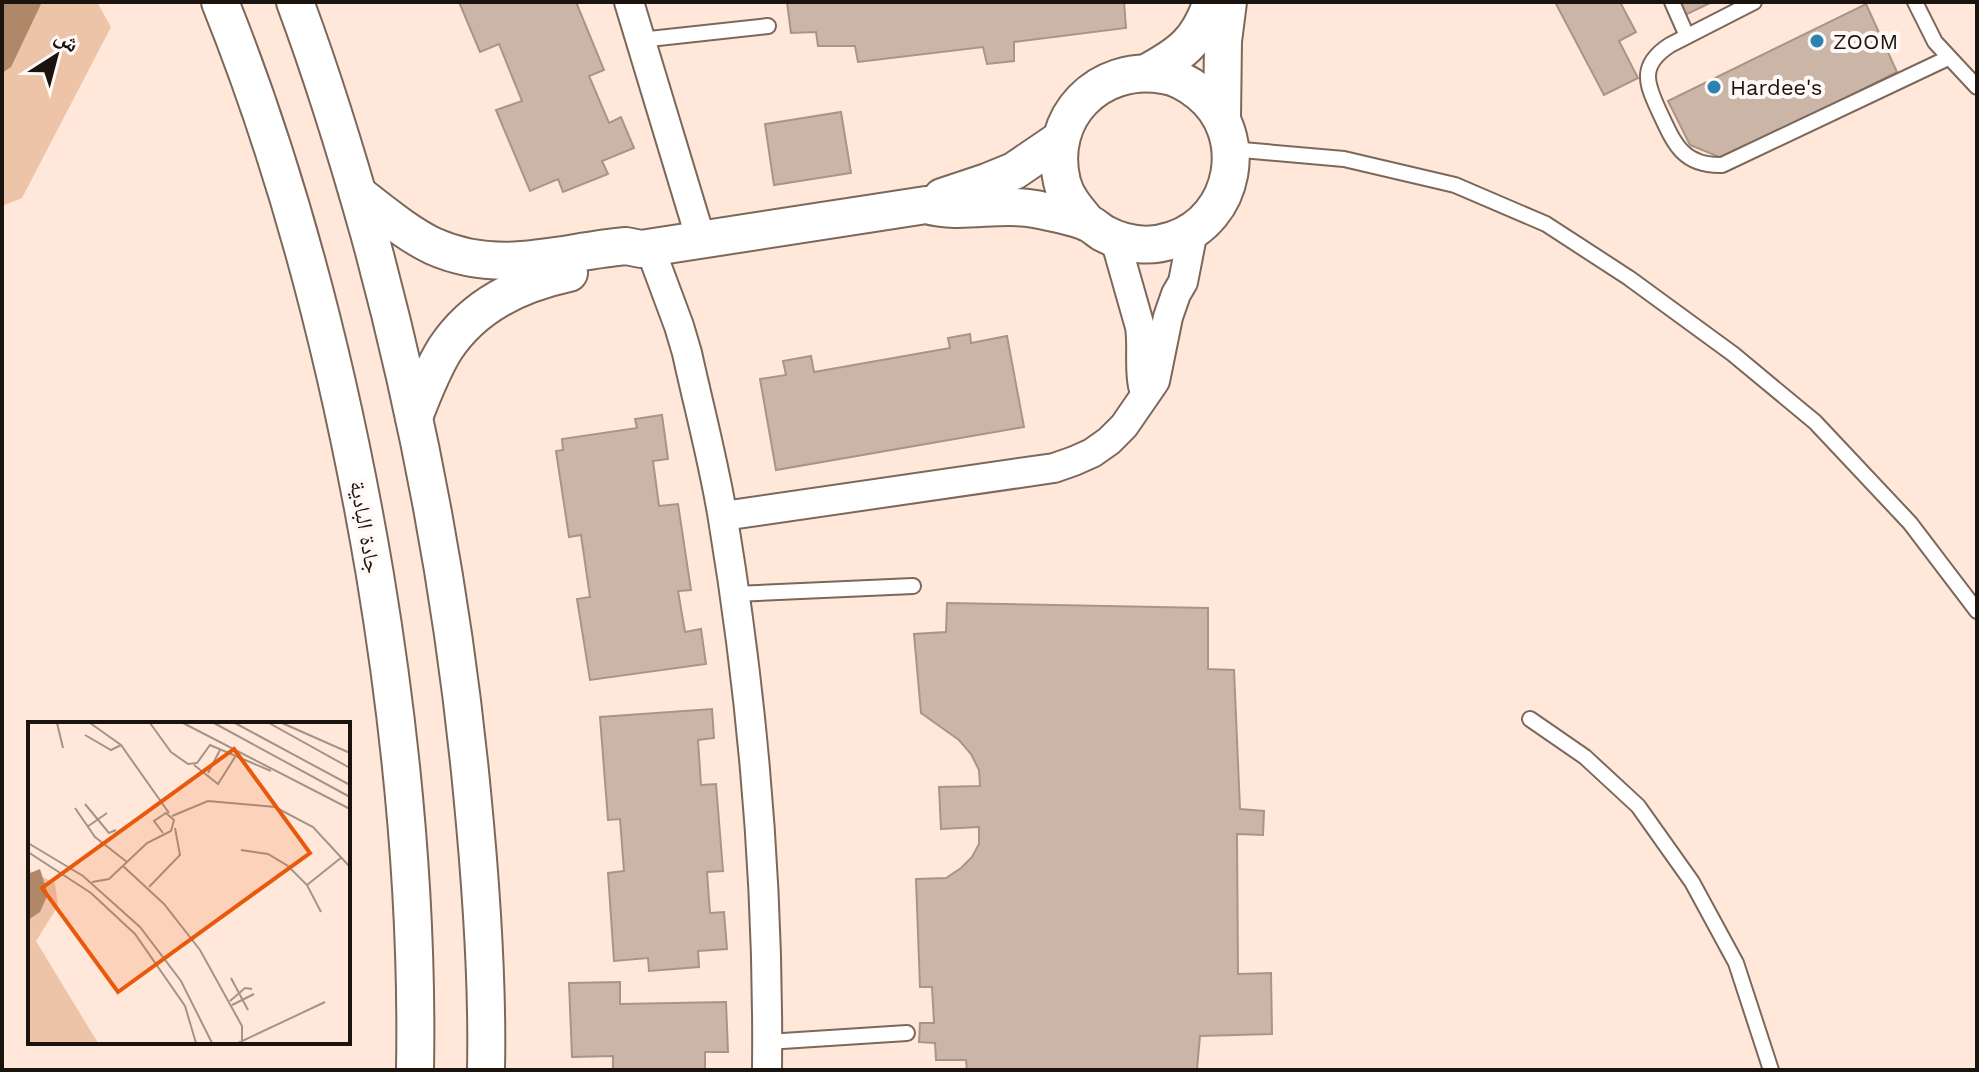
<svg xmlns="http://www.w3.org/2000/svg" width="1979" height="1072" font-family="'Work Sans','Noto Naskh Arabic',sans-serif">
<rect width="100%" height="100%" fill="#ffe8d9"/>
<polygon fill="#eec4a8" points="2,2 97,2 111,27 22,198 2,206"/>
<polygon fill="#b1876a" points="2,2 42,2 11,67 2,73"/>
<g fill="#cbb5a7" stroke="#a99486" stroke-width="2">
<polygon points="459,2 576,2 604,70 589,76 609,123 621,117 634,148 602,161 608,174 563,192 558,179 530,191 496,110 522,101 499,44 480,52"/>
<polygon points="787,2 1124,2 1126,28 1014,42 1014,61 987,64 983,47 858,62 855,46 818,46 816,32 791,33"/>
<polygon points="1555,2 1620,2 1636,32 1619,41 1638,78 1604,95"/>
<polygon points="1676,2 1712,2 1683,16"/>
<polygon points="1866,4 1897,72 1724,159 1690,145 1668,101"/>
<polygon points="841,112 851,173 774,185 765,124"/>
<polygon points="970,334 971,343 1007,336 1024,427 776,470 760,379 786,375 783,361 811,356 814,372 950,348 948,338"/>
<polygon points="662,415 668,459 653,461 659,506 678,504 691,590 678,591 685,632 701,629 706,664 590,680 577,599 590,597 581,535 569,537 556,451 563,450 562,439 637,428 635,419"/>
<polygon points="947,603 1208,608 1208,669 1234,670 1240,809 1264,811 1263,835 1237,834 1238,974 1271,973 1272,1034 1200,1036 1197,1069 1181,1070 967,1070 966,1060 936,1060 935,1043 919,1042 920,1023 934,1023 932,987 920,987 916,879 946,878 961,868 972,857 979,844 979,827 941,829 939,787 980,786 979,770 971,754 959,740 921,713 914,634 946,632"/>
<polygon points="712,709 714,738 698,740 701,785 716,784 723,871 707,872 710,913 724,912 727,949 698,951 699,967 649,971 648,958 614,961 608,873 624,871 620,819 608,820 600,717"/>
<polygon points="620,982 620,1004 726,1002 728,1052 705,1052 705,1070 613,1070 613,1056 572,1057 569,983"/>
</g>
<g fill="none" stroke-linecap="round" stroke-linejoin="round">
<defs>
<g id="service">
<polyline points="1672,2 1687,36"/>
<path d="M1754,2l-84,43c-31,20 -24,38 -11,66 15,32 23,55 63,54l226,-107"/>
<polyline points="1915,2 1935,42 1977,87"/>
<polyline points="640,40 768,26"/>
<polyline points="1231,149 1344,159 1455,185 1546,224 1629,278 1733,354 1815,422 1910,523 1977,611"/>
<polyline points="734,594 913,586"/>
<polyline points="1530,719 1585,757 1638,806 1692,882 1736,963 1771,1070"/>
<polyline points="767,1042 907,1033"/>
</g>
<g id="minor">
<polyline points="629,2 701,240"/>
<path d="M1115,239l25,88c3,20 -1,40 3,59"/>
<path d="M650,248l29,78 8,27c12,55 27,110 36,166 30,181 46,367 44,551"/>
<polyline points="723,516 1054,468 1074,461 1092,453 1109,441 1124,426 1155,381 1168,317 1176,294 1183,282 1193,231"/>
</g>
<g id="tertiary">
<path d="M220,2c74,184 122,378 155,573 27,163 43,329 40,495"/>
<path d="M295,2c28,75 52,153 74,231 50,183 85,370 103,559 9,92 16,185 14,278"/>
<path d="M1148,72c35,-19 50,-31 64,-70"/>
<polyline points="1222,118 1223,41 1228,2"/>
<path d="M358,194c24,18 48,39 75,52 67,30 126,6 193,0l15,3 285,-44c36,10 73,-3 109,4 14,3 41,8 53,14 5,2 10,7 15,10 22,12 47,15 70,7 63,-21 78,-106 27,-147 -11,-9 -23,-16 -37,-18 -64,-11 -117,42 -101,107 4,16 15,28 25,40"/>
<polyline points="942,197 987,182 1014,171 1061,139"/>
<path d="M414,417c9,-23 18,-47 31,-68 29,-44 74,-65 124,-76"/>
</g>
</defs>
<use href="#service" stroke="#7c685b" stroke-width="18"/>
<use href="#minor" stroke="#7c685b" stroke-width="32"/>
<use href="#tertiary" stroke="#7c685b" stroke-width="40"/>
<use href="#service" stroke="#fff" stroke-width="14"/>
<use href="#minor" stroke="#fff" stroke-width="28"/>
<use href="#tertiary" stroke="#fff" stroke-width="36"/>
</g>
<g fill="#2a83b1" stroke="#fef9f6" stroke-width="3">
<circle cx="1817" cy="41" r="8"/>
<circle cx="1714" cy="87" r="8"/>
</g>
<g text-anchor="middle" stroke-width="8" stroke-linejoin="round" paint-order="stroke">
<g font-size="22" fill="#1b130e" stroke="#fef9f6" text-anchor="start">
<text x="1833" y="49">ZOOM</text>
<text x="1730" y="95">Hardee's</text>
</g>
<g font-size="22" fill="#1b130e" stroke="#fef9f6">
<text transform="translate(366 527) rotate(80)" y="8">جادة البادية</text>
</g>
</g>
<g transform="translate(28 722)">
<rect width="322" height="322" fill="#ffe8d9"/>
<path d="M0,148l27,13 3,23 -22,35 62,102h-70z" fill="#eec4a8"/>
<path d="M12,147l8,25 -8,18 -12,8v-46z" fill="#b1876a"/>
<path fill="none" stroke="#a49388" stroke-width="2" d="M29,1l6,25M62,1l31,22 48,68M122,1l21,29 17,12 9,-1 13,-18 61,26M155,1l167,86M186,1l136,74M207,1l115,62M241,1l81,45M254,1l68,30M57,13l26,15 10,-5M166,43l24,19 17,-27M180,51l12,-23M57,82l24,29 7,-3M47,86l20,29 32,25M144,94l36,-15 67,6 38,20 37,40M59,105l20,-14M0,121l55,33 57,51 41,54 31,62M213,128l27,4 20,12 19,19 14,27M0,130l63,41 44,41 50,72 11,37M95,144l41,38 36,46 42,76v15M64,160l17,-3 38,-36 24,-12 3,-11 -8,-7 -12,8 9,12M279,163l35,-28M121,165l31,-32 -5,-27M203,256l17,32M202,279l15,-13 7,1M204,283l22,-11M210,321l87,-41"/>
<path fill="#e8590c" fill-opacity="0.15" stroke="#e8590c" stroke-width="4" d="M206,27l76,104 -192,139 -76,-104z"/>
<rect width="322" height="322" fill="none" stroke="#1b130e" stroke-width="4"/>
</g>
<rect width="1979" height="1072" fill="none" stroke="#1b130e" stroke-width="8"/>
<g transform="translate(56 56) rotate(36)" stroke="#fef9f6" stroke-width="6" paint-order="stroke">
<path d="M0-6L14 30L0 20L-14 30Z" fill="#1b130e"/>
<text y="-12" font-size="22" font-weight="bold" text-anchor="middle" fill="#1b130e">ش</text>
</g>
</svg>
